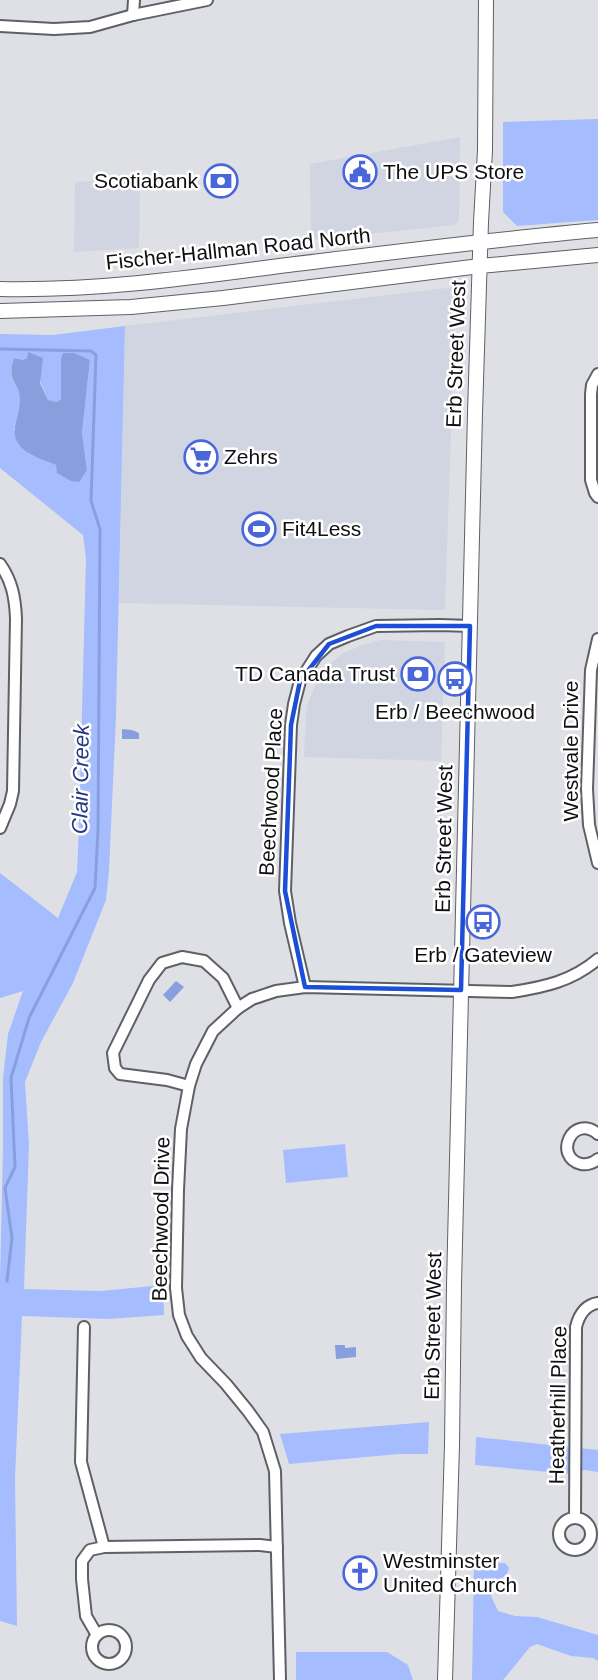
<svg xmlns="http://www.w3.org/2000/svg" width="598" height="1680" font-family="Arial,sans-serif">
<rect width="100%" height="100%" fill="#dee0e5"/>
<g fill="#d0d5e1">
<polygon points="460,137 459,221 455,225 311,240 310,164"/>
<polygon points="140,179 139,248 74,252 75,182"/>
<polygon points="456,287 445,610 119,603 125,326"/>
<polygon points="381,640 445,642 441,761 304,757 306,714 308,703 318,679 327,666 344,653 362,645"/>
</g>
<g fill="#a5bdfe" fill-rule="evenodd">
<polygon points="598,119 598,220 517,226 503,212 503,122"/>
<path d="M125,326l-9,390 -7,155 -3,29 -33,83 -32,59 -16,40 4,62 -5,145 76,2 63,-6 1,30 -56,4 -86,-3 -7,162 2,148 -17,-5v-341l3,-134v-68l5,-44 15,-43 -23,7v-125l58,45 19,-46 2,-46 7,-268 -3,-23 -83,-67v-134l53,1zM28,352l20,48 9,2 4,-3v-41l2,-4 27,6 -8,73 5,37 -31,-5 -27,-11 -15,-24c3,-10 8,-23 6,-34 -4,-17 -13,-16 -6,-38l9,2 4,-2z"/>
<polygon points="345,1144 348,1177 286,1183 283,1150"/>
<polygon points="429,1422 428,1454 399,1454 289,1464 280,1434"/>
<polygon points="476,1437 598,1450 598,1472 585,1470 570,1474 475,1465"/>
<polygon points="505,1563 509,1568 507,1574 498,1581 491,1596 498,1611 515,1616 537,1617 598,1635 598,1661 593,1658 571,1656 537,1644 530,1647 503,1680 472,1680 474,1564"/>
<polygon points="296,1652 387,1652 408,1665 413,1680 296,1680"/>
</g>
<g fill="#889fde">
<path d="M28,352l15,6 -3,25 8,17 9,2 4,-3v-41l2,-5h11l16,7 -8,73 5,37 -8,12 -8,-1 -14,-8 -1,-8c-17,-7 -45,-14 -41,-38 2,-10 5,-18 5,-28 -1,-18 -14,-18 -6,-41l9,2 4,-2z"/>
<polygon points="122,729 132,730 139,733 139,739 122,739"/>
<polygon points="176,981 184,987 170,1002 163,995"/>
<polygon points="335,1345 345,1345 345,1348 356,1347 356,1357 336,1359"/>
</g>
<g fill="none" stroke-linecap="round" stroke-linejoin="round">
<polyline stroke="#889fde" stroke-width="3" points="0,349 91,351 96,355 91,501 100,529 98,830 95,888 29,1018 11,1078 15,1167 5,1188 12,1238 7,1281"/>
<defs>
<g id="minor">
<polyline points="134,0 133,15 207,0"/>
<polyline points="0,26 54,29 90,27 133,15"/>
<polyline points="598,374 592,385 591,394 591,480 595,493 598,497"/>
<path d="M0,564c12,17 15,33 16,54l-3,173 -3,13 -10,24"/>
<polyline points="598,639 591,670 587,789 589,825 598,863"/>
<polyline points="305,987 290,923 285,891 291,725 294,704 300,681 316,656 329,644 348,636 376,626 440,625 470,626"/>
<polyline points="189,1086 167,1080 120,1074 115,1068 113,1053 149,980 162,963 182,957 204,961 223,978 238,1008"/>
<path d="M598,1134c-26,-21 -45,23 -17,30 6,1 12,-1 17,-5"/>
<polyline points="84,1327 81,1462 104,1547"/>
<path d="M575,1518l1,-191c3,-12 9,-22 22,-24"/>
<circle cx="575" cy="1534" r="16"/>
<circle cx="109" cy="1647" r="17"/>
<polyline points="97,1635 86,1616 82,1579 82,1561 90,1550 104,1547 260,1545 277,1547"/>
<path d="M280,1680l-5,-209 -12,-39 -15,-21 -22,-27 -25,-26 -14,-22 -8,-21 -3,-27 2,-98 3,-61 8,-43 7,-22 17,-33 25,-23 14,-9 24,-8 29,-4 207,5c33,-5 60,-11 86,-33"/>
</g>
<g id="major">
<path d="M0,289c99,2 197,-12 295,-25 101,-12 202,-25 303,-34"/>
<polyline points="0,311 131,307 223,298 480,266 598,255"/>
<polyline points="445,1680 452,1445 454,1285 475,413 481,222 485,150 486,0"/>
</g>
</defs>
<use href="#minor" stroke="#5e6065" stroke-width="14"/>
<use href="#major" stroke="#5e6065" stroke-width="16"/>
<use href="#minor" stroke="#fff" stroke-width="10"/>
<use href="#major" stroke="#fff" stroke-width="14"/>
</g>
<path fill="none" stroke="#1d4ed8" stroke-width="4.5" stroke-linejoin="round" d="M376,626h94l-9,364 -156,-3 -20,-96 6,-166 9,-44 29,-37z"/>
<defs>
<symbol id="civic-ring" viewBox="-11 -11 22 22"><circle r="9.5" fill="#fff" stroke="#4967db" stroke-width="1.5"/><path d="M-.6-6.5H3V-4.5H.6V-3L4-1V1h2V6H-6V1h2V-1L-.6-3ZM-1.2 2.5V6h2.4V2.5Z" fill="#4967db"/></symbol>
<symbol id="bank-ring" viewBox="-11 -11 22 22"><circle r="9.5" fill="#fff" stroke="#4967db" stroke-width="1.5"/><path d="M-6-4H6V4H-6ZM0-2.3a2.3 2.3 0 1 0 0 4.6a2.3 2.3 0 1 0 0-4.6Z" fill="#4967db"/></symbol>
<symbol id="supermarket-ring" viewBox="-11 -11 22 22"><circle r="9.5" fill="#fff" stroke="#4967db" stroke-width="1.5"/><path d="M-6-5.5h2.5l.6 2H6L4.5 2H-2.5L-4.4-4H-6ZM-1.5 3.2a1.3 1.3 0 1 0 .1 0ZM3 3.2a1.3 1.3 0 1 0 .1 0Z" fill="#4967db"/></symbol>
<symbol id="stadium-ring" viewBox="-11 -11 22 22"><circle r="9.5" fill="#fff" stroke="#4967db" stroke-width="1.5"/><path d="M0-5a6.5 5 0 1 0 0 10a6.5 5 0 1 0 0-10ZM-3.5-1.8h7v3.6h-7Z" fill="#4967db"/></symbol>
<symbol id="bus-ring" viewBox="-11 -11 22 22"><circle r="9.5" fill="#fff" stroke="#4967db" stroke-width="1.5"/><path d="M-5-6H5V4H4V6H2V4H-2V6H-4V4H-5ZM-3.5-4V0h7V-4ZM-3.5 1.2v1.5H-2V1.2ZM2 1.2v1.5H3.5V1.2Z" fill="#4967db"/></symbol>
<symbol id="church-ring" viewBox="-11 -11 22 22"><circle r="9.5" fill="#fff" stroke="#4967db" stroke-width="1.5"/><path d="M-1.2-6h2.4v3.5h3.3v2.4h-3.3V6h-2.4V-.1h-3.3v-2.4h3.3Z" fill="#4967db"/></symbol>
</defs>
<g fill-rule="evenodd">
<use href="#civic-ring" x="341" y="153" width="38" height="38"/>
<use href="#bank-ring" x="202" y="162" width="38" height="38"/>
<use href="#supermarket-ring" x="182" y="438" width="38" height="38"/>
<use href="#stadium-ring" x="240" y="510" width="38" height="38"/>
<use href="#bank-ring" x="399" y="655" width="38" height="38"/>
<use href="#bus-ring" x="436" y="660" width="38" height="38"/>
<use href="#bus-ring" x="464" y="903" width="38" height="38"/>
<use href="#church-ring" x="341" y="1554" width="38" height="38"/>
</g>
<g text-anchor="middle" stroke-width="5" stroke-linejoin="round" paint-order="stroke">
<g font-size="21" fill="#0f0f11" stroke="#fff" text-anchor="start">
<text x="383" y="179">The UPS Store</text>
<text x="198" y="188" text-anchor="end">Scotiabank</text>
<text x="224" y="464">Zehrs</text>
<text x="282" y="536">Fit4Less</text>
<text x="395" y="681" text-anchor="end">TD Canada Trust</text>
<text x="455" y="719" text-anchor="middle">Erb / Beechwood</text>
<text x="483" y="962" text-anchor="middle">Erb / Gateview</text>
<text x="383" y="1568">Westminster<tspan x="383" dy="24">United Church</tspan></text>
</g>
<g font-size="21" fill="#0f0f11" stroke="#fff">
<text transform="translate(238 249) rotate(-6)" y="7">Fischer-Hallman Road North</text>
<text transform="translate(456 354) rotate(-88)" y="7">Erb Street West</text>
<text transform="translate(571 751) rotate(-90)" y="7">Westvale Drive</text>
<text transform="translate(271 792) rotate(-87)" y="7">Beechwood Place</text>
<text transform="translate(444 839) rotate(-89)" y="7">Erb Street West</text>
<text transform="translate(161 1219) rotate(-89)" y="7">Beechwood Drive</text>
<text transform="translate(433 1326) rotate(-89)" y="7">Erb Street West</text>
<text transform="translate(558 1405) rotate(-89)" y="7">Heatherhill Place</text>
</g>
<g font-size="22" font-style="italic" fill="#263883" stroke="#fff">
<text transform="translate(80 779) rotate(-89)" y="8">Clair Creek</text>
</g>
</g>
</svg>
